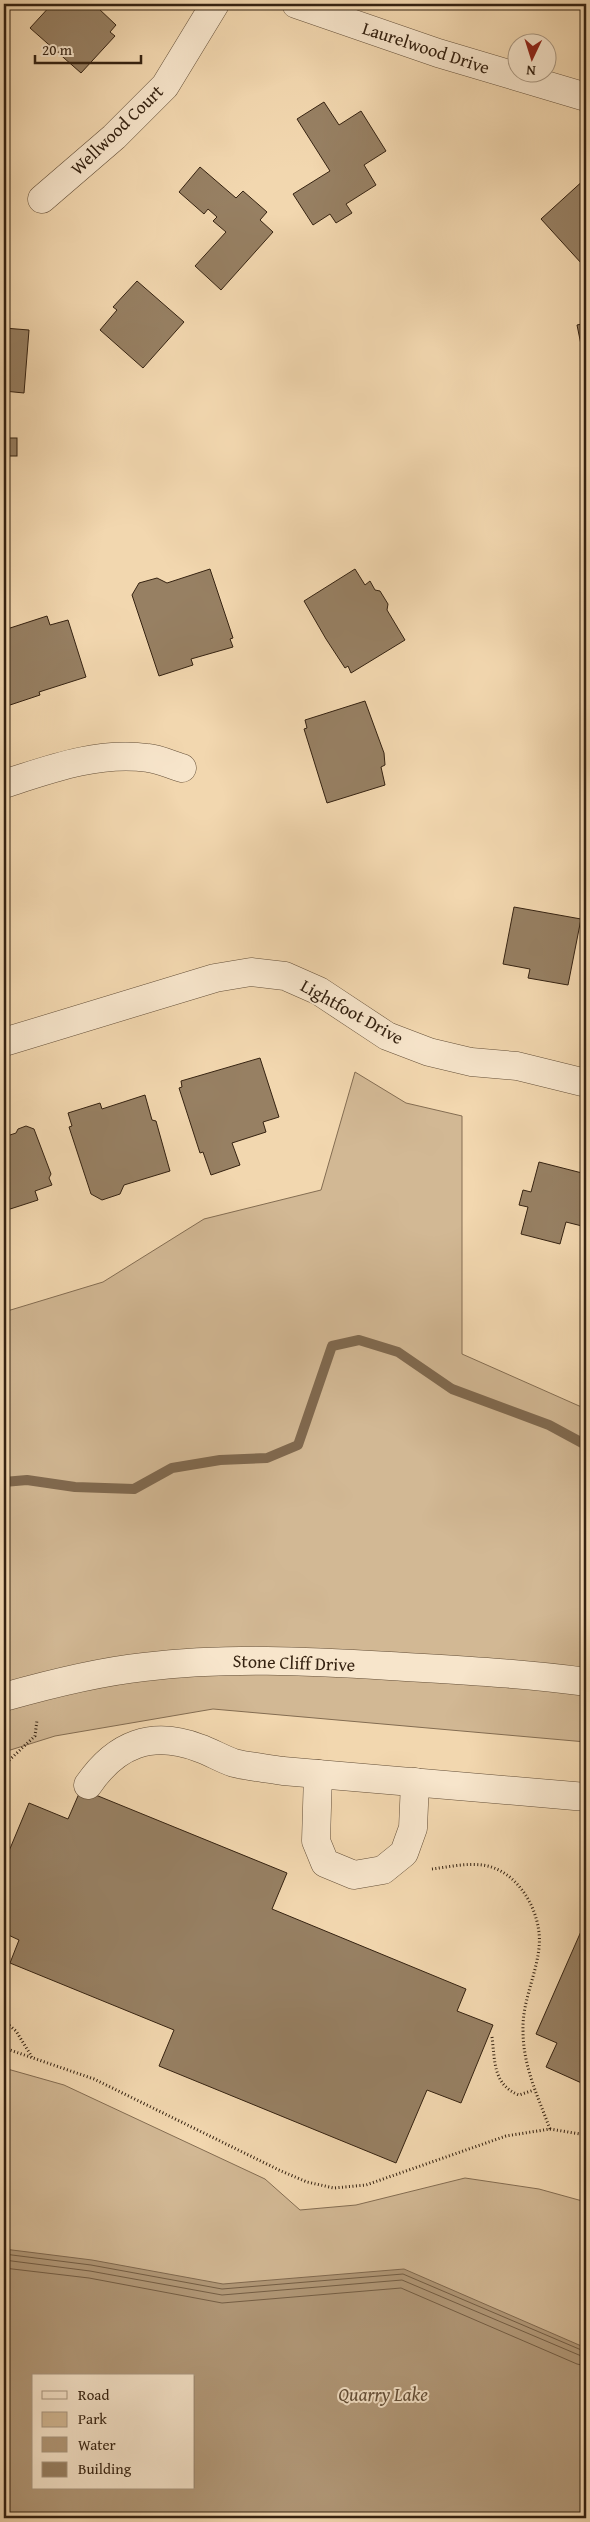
<svg xmlns="http://www.w3.org/2000/svg" width="590" height="2522" font-family="'Gentium Book Plus',serif">
<rect width="100%" height="100%" fill="#f2d7af"/>
<filter id="stains"><feTurbulence type="fractalNoise" baseFrequency=".004" numOctaves="4"/><feColorMatrix values="0 0 0 0 .2 0 0 0 0 .09 0 0 0 0 .02 0 0 0 .5 -.17"/></filter>
<radialGradient id="worn" r=".72"><stop offset=".6" stop-color="#630" stop-opacity="0"/><stop offset="1" stop-color="#630" stop-opacity=".3"/></radialGradient>
<g fill="#d2b894" stroke="#846d52" fill-rule="evenodd">
<polygon points="355,1072 406,1103 462,1116 462,1354 586,1409 586,1742 213,1709 55,1736 4,1752 4,1312 103,1282 204,1219 321,1190"/>
<path d="M4,2068l60,17 201,94 35,31 56,-5 109,-27 74,11 47,13v316h-582zM34,2376h160v112h-160z"/>
</g>
<path fill="#b29979" stroke="#80694f" fill-rule="evenodd" d="M4,2249l88,11 131,24 181,-15 182,79v170h-582zM34,2376h160v112h-160z"/>
<g fill="none" stroke-linecap="round" stroke-linejoin="round">
<g stroke="#745e45" stroke-width="1">
<polyline points="4,2254 91,2265 222,2289 403,2274 586,2352"/>
<polyline points="4,2260 90,2271 222,2295 402,2280 586,2358"/>
<polyline points="4,2268 89,2278 222,2303 401,2288 577,2364 586,2366"/>
</g>
<polyline stroke="#80694f" stroke-width="10" points="4,1482 27,1480 75,1487 134,1489 172,1468 220,1460 267,1458 298,1445 332,1346 359,1340 398,1352 452,1389 549,1425 586,1445"/>
</g>
<g fill="#978063" stroke="#352211">
<polygon points="52,4 100,4 98,8 116,25 110,32 115,36 81,73 30,28"/>
<polygon points="324,102 339,125 361,111 386,151 364,165 376,185 346,204 352,213 336,223 330,214 313,225 293,194 330,171 297,119"/>
<polygon points="200,167 236,198 243,191 267,212 260,220 273,232 221,290 195,266 226,232 213,221 217,217 208,209 204,214 179,192"/>
<polygon points="586,178 586,261 582,264 541,219"/>
<polygon points="137,281 184,322 143,368 100,330 117,310 113,307"/>
<polygon points="586,323 586,369 577,325"/>
<polygon points="4,328 29,330 24,393 4,391"/>
<rect x="4" y="438" width="13" height="18"/>
<polygon points="210,569 233,638 230,639 233,647 191,659 193,665 159,676 132,595 139,583 157,578 167,583"/>
<polygon points="355,569 365,585 370,581 375,590 380,591 388,604 387,610 405,640 351,673 348,666 345,668 326,639 304,601"/>
<polygon points="47,616 50,625 68,620 86,677 39,692 40,695 7,706 4,698 4,630"/>
<polygon points="365,701 384,753 385,765 381,767 385,785 327,803 304,729 307,728 305,720"/>
<polygon points="514,907 581,919 568,985 528,978 530,969 503,964"/>
<polygon points="260,1058 279,1117 263,1122 266,1132 232,1143 240,1165 211,1175 203,1152 200,1153 179,1088 182,1087 181,1081"/>
<polygon points="145,1095 152,1120 156,1121 170,1171 124,1185 120,1194 102,1200 91,1194 69,1127 72,1126 68,1113 100,1103 102,1109"/>
<polygon points="26,1126 34,1129 51,1174 49,1178 52,1185 35,1191 38,1200 4,1211 4,1137 16,1133 18,1129"/>
<polygon points="539,1162 586,1174 586,1227 566,1222 560,1244 521,1234 528,1207 519,1205 523,1190 531,1192"/>
<polygon points="81,1789 287,1873 272,1909 466,1989 457,2011 493,2025 461,2103 427,2090 396,2163 159,2066 174,2030 10,1963 19,1940 4,1933 4,1863 29,1803 68,1819"/>
<polygon points="586,1920 586,2085 546,2067 557,2043 536,2034"/>
</g>
<g fill="none" stroke-linecap="round" stroke-linejoin="round">
<defs>
<g id="minor">
<polyline points="296,4 438,53 586,97"/>
<polyline points="42,199 114,137 165,86 215,4"/>
<path d="M4,784c46,-15 95,-33 144,-26 11,1 23,7 34,10"/>
<polyline points="4,1042 215,978 251,972 285,976 319,991 387,1036 429,1052 471,1062 517,1066 586,1083"/>
<path d="M4,1697c46,-13 93,-25 140,-30 82,-10 164,-6 246,-1 65,4 131,7 196,16"/>
<polyline points="318,1774 316,1841 325,1863 354,1875 383,1870 404,1853 413,1828 415,1782"/>
<path d="M88,1785c28,-41 64,-55 111,-37 12,4 23,11 35,15 16,4 33,5 49,8l303,26"/>
</g>
</defs>
<use href="#minor" stroke="#644f38" stroke-width="29"/>
<g stroke="#352211" stroke-width="3" stroke-dasharray="1 2.5" stroke-linecap="butt">
<polyline points="4,1765 35,1736 37,1720"/>
<path d="M432,1869c16,-2 34,-6 50,-4 36,4 61,48 57,83 -3,28 -17,54 -16,83 0,35 15,66 27,98"/>
<polyline points="4,2021 16,2031 32,2057"/>
<path d="M492,2037c3,24 1,48 27,58l15,-5"/>
<polyline points="4,2048 94,2079 281,2171 307,2182 334,2188 366,2185 506,2136 550,2129 586,2135"/>
</g>
<use href="#minor" stroke="#f7e5cb" stroke-width="28"/>
</g>
<g text-anchor="middle" stroke-width="4" stroke-linejoin="round" paint-order="stroke">
<g font-size="18" fill="#352211" stroke="#f7e5cb">
<text transform="translate(426 48) rotate(18)" y="6">Laurelwood Drive</text>
<text transform="translate(117 130) rotate(-44)" y="6">Wellwood Court</text>
<text transform="translate(352 1012) rotate(29)" y="6">Lightfoot Drive</text>
<text transform="translate(294 1663) rotate(2)" y="6">Stone Cliff Drive</text>
</g>
<g font-size="19" font-style="italic" fill="#614c35" stroke="#f7e5cb">
<text x="383" y="2401">Quarry Lake</text>
</g>
</g>
<rect width="590" height="2522" fill="none" stroke="#f2d7af" stroke-width="20"/>
<rect x="5" y="5" width="580" height="2512" fill="none" stroke="#352211" stroke-width="2.5"/>
<rect x="10" y="10" width="570" height="2502" fill="none" stroke="#352211"/>
<rect x="32" y="2374" width="162" height="115" fill="#f7e5cb" stroke="#a99781"/>
<rect x="42" y="2391" width="25" height="8" fill="#f7e5cb" stroke="#a99781"/>
<text x="78" y="2400" font-size="15" fill="#352211">Road</text>
<rect x="42" y="2412" width="25" height="15" fill="#d2b894" stroke="#a99781"/>
<text x="78" y="2424" font-size="15" fill="#352211">Park</text>
<rect x="42" y="2437" width="25" height="15" fill="#b29979" stroke="#a99781"/>
<text x="78" y="2450" font-size="15" fill="#352211">Water</text>
<rect x="42" y="2462" width="25" height="15" fill="#978063" stroke="#a99781"/>
<text x="78" y="2474" font-size="15" fill="#352211">Building</text>
<g transform="translate(532 58) rotate(184)"><circle r="24" fill="#f7e5cb" stroke="#a99781"/>
<path d="M0-4L9 19L0 12L-9 19Z" fill="#8f2418"/>
<text y="-8" font-size="14" font-weight="bold" text-anchor="middle" fill="#352211">N</text>
</g>
<path d="M35 55v8h106v-8" fill="none" stroke="#352211" stroke-width="2.5"/>
<text x="42" y="55" font-size="15" fill="#352211" stroke="#f7e5cb" stroke-width="4" paint-order="stroke">20 m</text>
<rect width="100%" height="100%" filter="url(#stains)"/>
<rect width="100%" height="100%" fill="url(#worn)"/>
</svg>
